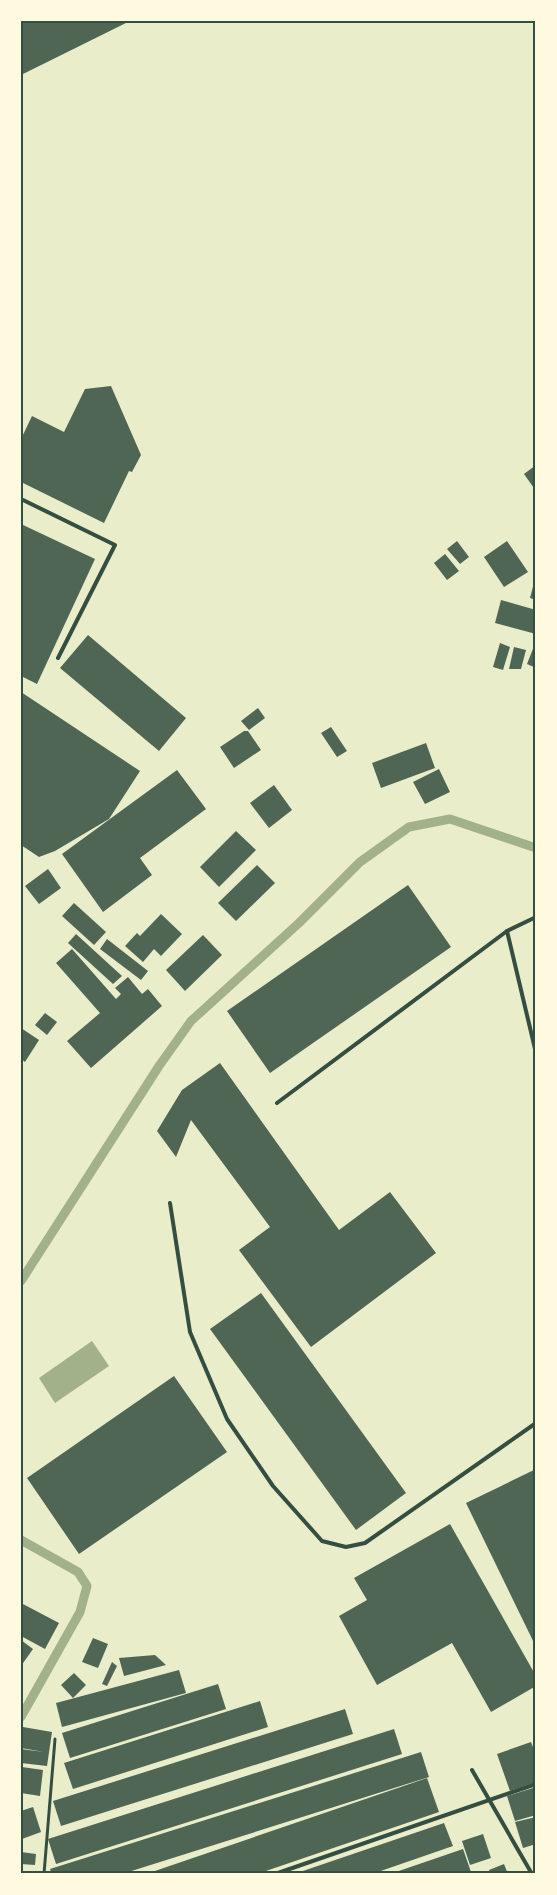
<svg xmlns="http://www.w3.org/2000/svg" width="557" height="1895" font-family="Spectral,serif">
<rect width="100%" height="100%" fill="#e9edc9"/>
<polygon fill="#a3b18a" points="92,1341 109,1366 55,1403 39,1378"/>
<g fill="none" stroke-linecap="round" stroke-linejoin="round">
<g stroke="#a3b18a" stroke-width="9">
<polyline points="21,1281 159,1066 191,1021 299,923 360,862 409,827 450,819 536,848"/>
<polyline points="21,1540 78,1572 87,1586 80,1612 21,1717"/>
</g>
</g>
<g fill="#4f6655">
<polygon points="21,21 130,21 21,75"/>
<polygon points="111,386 141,455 132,472 129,471 104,523 21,482 21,439 32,416 64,432 85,389"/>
<polygon points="536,465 536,491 524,474"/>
<polygon points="21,524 95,559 37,684 21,676"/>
<polygon points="457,541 469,557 460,564 447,549"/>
<polygon points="507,541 528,572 504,587 484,557"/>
<polygon points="445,554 459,571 447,580 434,563"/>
<polygon points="535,579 536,580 536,600 530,598"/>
<polygon points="501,600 536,610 536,634 495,623"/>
<polygon points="88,635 186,718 159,751 60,668"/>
<polygon points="536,641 536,668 527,664"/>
<polygon points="500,643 510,647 503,670 493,667"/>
<polygon points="514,647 526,650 521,669 509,669"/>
<polygon points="21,692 140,771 109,819 55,851 39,857 21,845"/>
<polygon points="258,708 265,718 249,730 241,721"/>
<polygon points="331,727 347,751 337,757 321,733"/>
<polygon points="244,731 248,731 261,750 234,768 220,747"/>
<polygon points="426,743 435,768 381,788 372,763"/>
<polygon points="439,769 450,792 425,804 413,782"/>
<polygon points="177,770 206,809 140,858 152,875 103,912 62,854"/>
<polygon points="274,785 292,810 269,828 250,803"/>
<polygon points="236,831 256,850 219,887 200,867"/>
<polygon points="257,865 275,883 236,921 218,903"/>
<polygon points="48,869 61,888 39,904 25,886"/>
<polygon points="408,885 451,947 270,1073 227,1011"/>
<polygon points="74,903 106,932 94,945 62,916"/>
<polygon points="161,914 182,934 161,956 154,949 143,962 125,946 137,933 140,936"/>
<polygon points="76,934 122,976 113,984 68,943"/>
<polygon points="203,935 222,955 185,991 166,970"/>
<polygon points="107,939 148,971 141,980 100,949"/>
<polygon points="72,949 116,999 121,994 115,988 128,977 142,994 148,989 162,1006 91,1068 67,1041 100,1013 56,963"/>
<polygon points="45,1013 57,1022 47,1035 35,1025"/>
<polygon points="21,1028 39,1040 25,1062 21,1059"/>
<polygon points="220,1063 339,1230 390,1192 436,1253 311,1347 239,1250 270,1227 191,1120 176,1157 157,1131 182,1090"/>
<polygon points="261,1293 406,1493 356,1530 210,1329"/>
<polygon points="174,1376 227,1452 79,1554 27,1478"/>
<polygon points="536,1469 536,1647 466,1503"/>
<polygon points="450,1524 536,1676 536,1686 491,1712 452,1643 377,1685 339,1616 367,1600 354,1578"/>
<polygon points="21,1603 59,1623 45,1649 21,1636"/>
<polygon points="93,1638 108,1644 98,1668 82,1662"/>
<polygon points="21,1640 33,1649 21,1666"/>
<polygon points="155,1655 166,1665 124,1676 119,1658"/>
<polygon points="112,1662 117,1666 107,1686 102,1684"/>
<polygon points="179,1670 186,1693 62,1727 56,1703"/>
<polygon points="74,1673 86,1685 73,1698 61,1685"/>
<polygon points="218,1684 226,1709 70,1758 62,1733"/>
<polygon points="260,1701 268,1727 73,1789 64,1763"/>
<polygon points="345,1709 353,1734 61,1826 53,1801"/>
<polygon points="23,1727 52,1732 47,1766 21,1763 21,1749 44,1752 21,1748"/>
<polygon points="394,1729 402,1754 56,1864 48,1839"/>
<polygon points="531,1742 536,1755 536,1782 510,1791 497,1754"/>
<polygon points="421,1752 429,1777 122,1874 52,1874 50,1869"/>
<polygon points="22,1767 43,1770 40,1796 21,1793"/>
<polygon points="427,1778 439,1812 395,1827 257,1874 146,1874"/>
<polygon points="536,1787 536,1815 515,1821 507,1796"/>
<polygon points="33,1807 41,1832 22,1839 21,1811"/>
<polygon points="536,1817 536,1844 523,1848 515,1822"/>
<polygon points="444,1823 453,1846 372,1874 294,1874"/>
<polygon points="483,1834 491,1858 470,1865 462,1841"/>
<polygon points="463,1849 471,1872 467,1874 390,1874"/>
<polygon points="21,1852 36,1854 35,1865 21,1864"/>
<polygon points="504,1864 508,1874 490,1874 489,1870"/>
</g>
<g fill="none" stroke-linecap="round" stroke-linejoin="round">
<polyline stroke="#344e41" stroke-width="3" points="44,1874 55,1739"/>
<g stroke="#344e41" stroke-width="4">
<polyline points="21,499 115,545 58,658"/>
<polyline points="507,931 536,1053"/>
<polyline points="277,1103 507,931 536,917"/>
<polyline points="170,1203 190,1332 227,1419 273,1486 322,1541 346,1547 365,1543 536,1423"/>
<polyline points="472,1770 532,1874"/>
<polyline points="275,1874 536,1784"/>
</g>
</g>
<rect width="557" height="1895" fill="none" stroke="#fefae0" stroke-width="45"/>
<rect x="22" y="22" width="512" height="1850" fill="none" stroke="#344e41" stroke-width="2"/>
</svg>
